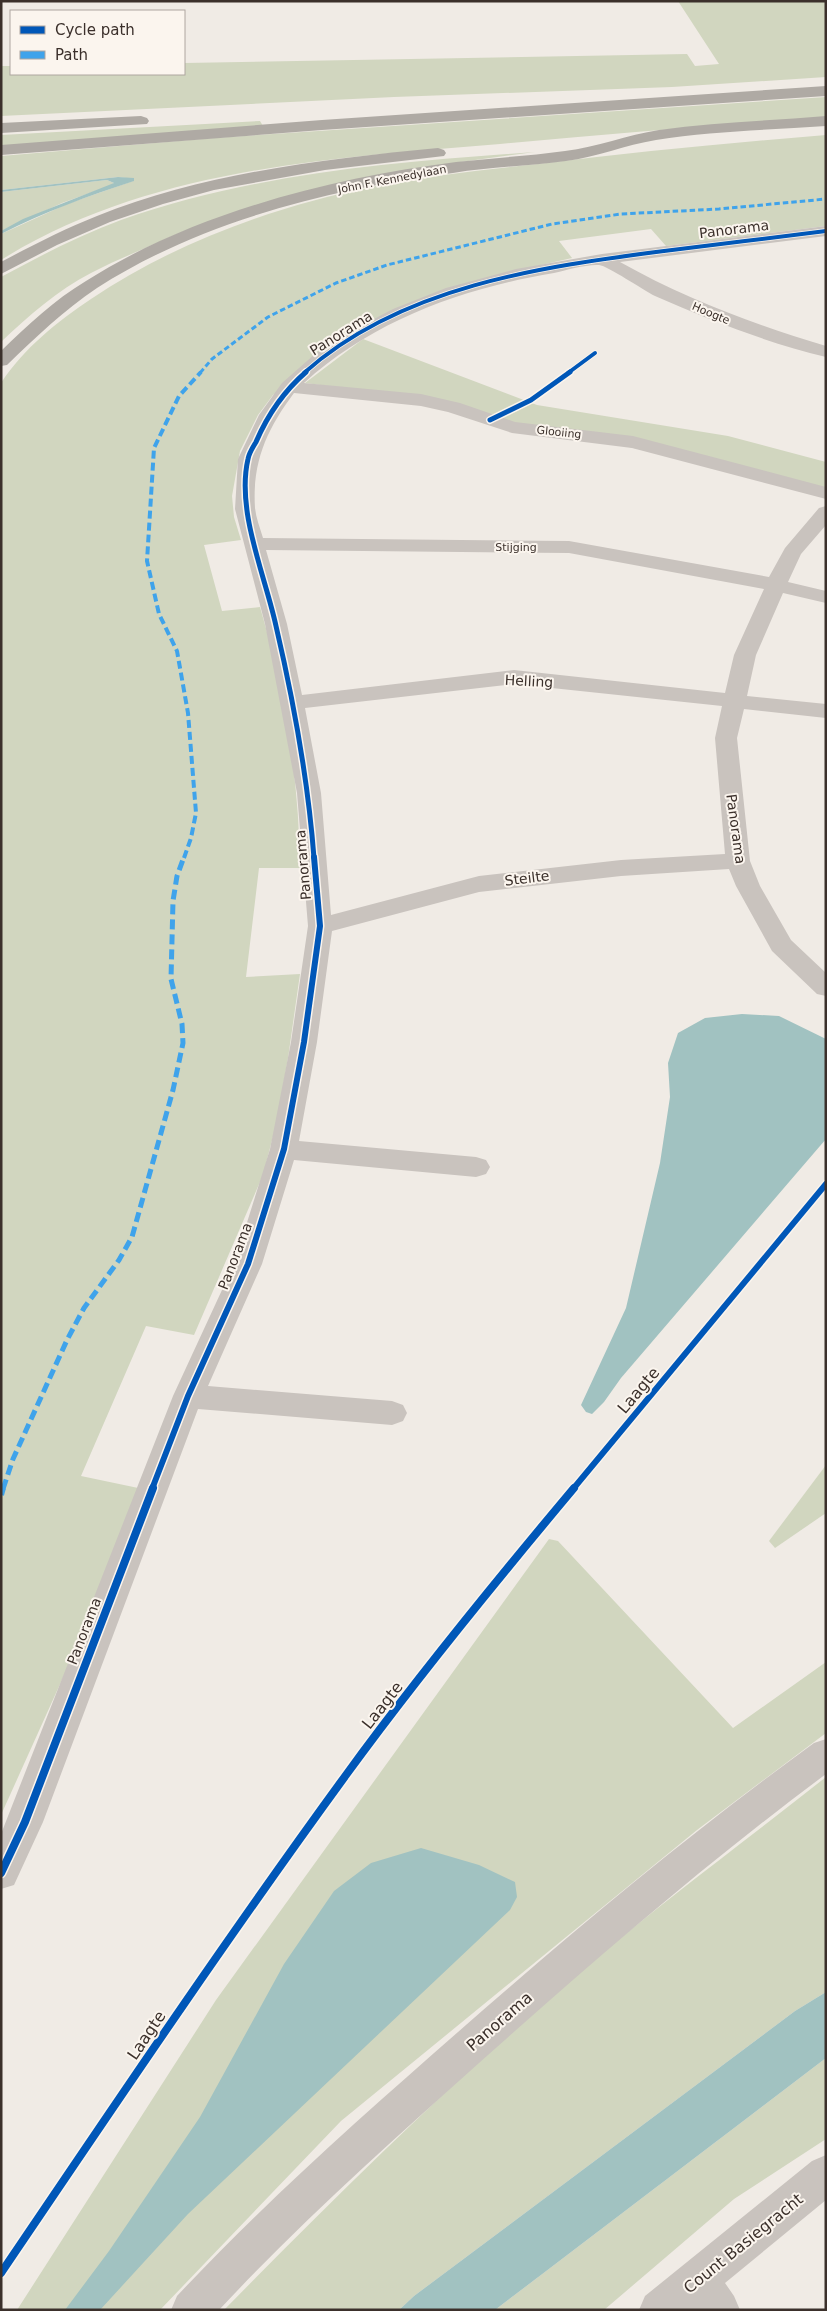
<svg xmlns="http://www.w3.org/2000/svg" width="827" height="2311" font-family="'DejaVu Sans',sans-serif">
<rect width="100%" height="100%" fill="#f0ebe5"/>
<g fill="#d1d6bf">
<polygon points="678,1 826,1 826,77 672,87 394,97 1,116 1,66 11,66 11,74 184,74 184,63 687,54 695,66 719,64"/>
<path d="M826,97v20c-109,8 -217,17 -326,27 -169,14 -351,24 -499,116v-26l66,-30 66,-23 1,-2 -16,-2 -117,13v-34l213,-18z"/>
<polygon points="260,121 263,126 1,146 1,135"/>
<path d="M826,135v91l-160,20 -15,-17 -92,12 13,17 -71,16 -72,22 -156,99 -15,20 -18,36 -8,45 2,21 7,23 -37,5 18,66 38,-4c25,85 39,172 40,261h-41l-13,109 54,-3 -12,84 -11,63 -14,54 -69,160 -48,-9 -65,150 62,13 -64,153 -78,173v-1432c23,-35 57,-62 90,-84 83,-56 182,-92 280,-112 55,-11 111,-17 167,-23 96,-12 192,-21 288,-29z"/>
<path d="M535,152c-137,17 -266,38 -392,97 -18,8 -35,15 -52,24 -33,17 -63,43 -90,69v-65c39,-21 79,-42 120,-57 133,-47 274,-58 414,-68z"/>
<polygon points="107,180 114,183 112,185 62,203 1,231 1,192"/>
<polygon points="363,339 537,405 728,436 826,462 826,488 513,423 452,402 305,383"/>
<polygon points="826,1465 826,1513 775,1548 769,1541"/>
<polygon points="549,1539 558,1541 733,1728 826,1662 826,1733 697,1830 341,2121 160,2310 17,2310 216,2000"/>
<path d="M826,1777v215l-31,19 -381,285 -15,14h-175c119,-121 240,-240 370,-350 75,-63 155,-122 232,-183z"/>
<polygon points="826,2058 826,2139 734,2199 604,2310 495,2310"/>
</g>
<g fill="#a1c2c1">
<path d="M118,177l16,1v3c-46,15 -90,31 -133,53v-3l22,-12 91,-36 -7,-3 -106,12v-2z"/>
<polygon points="742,1014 779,1016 826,1039 826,1139 621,1378 604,1402 592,1414 586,1412 581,1405 626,1308 660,1163 670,1097 668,1063 678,1033 705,1018"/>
<polygon points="421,1848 479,1865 515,1882 517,1897 510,1910 188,2214 100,2310 65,2310 109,2251 200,2117 284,1964 334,1891 371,1863"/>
<polygon points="826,1992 826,2058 495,2310 399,2310 414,2296 795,2011"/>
</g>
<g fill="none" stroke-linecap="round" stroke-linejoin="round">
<g fill="#c9c3be" fill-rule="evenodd">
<path d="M826,226v10l-206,26c66,37 133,62 206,84v11c-59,-14 -116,-37 -171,-61 -12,-6 -47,-30 -56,-31 -12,-1 -33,5 -45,8 -90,15 -181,47 -250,110l117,11 39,9 55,19 118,14 193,51v12l-194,-51 -120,-15 -64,-21 -27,-6 -127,-13c-27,36 -42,69 -39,115 1,10 5,20 8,30l306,3 200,36 16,-29 34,-40 7,-2v19l-25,29 -13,28 38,9v12l-43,-10 -27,62 -9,41 79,8v14l-82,-9 -7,29 13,123 10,25 31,54 35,33v23l-9,-2 -45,-43 -36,-65 -7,-17 -108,7 -142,16 -147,39 -15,111 -18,99 177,16 10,3 4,7 -4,7 -10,3 -182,-17 -32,104 -54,122 184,15 11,4 4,8 -4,8 -11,4 -194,-16 -155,413 -29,63 -13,4v-55l172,-438 61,-132 36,-115 21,-107 17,-116 -11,-133 -32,-169 -30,-115 3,-50 21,-44 23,-32 33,-29 40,-25 38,-20 53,-21 70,-19 86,-15zM266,550l303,3 195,36 -30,66 -9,38 -211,-23 -212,25 -15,-71zM514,684l208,22 -7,32 10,116 -104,6 -142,16 -148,39 -10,-122 -16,-85z"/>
<path d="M826,1739v35c-121,90 -235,189 -347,289 -89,80 -178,159 -260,247h-48l6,-14c88,-94 184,-179 281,-264 115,-101 232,-199 356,-289z"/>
<polygon points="826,2155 826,2200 725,2283 734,2296 740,2310 639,2310 645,2296 812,2161"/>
</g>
<g fill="#afaaa4" fill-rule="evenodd">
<polygon points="826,86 826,96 322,130 1,155 1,145 322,120"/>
<polygon points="141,116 147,118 149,121 147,124 1,133 1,123"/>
<path d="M826,116v10c-57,4 -114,5 -170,14 -31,5 -59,17 -90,21 -37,5 -76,6 -113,12 -122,16 -252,48 -356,115 -33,22 -61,49 -90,77l-6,1v-15c27,-26 53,-51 85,-70 107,-68 245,-103 370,-119 36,-4 73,-6 109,-11 32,-4 62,-16 94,-21 55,-8 111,-9 167,-14z"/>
<path d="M438,148l6,2 2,3 -2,3 -119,14 -111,20 -51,14 -53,18 -53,23 -56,29v-12c32,-17 63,-33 96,-46 108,-43 226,-57 341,-68z"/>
</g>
<polyline stroke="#3fa3eb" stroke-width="3" stroke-dasharray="5.5 3" stroke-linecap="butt" points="200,373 212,359 268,317 336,283 387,265 552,224 621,214 719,209 826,199"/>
<polyline stroke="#3fa3eb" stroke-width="4" stroke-dasharray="8 4" stroke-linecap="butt" points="184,858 191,838 196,813 188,713 177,651 159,614 147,561 154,448 179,396 201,372"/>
<polyline stroke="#3fa3eb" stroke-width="5" stroke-dasharray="10 5" stroke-linecap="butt" points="3,1489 13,1459 67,1340 84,1308 119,1260 132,1237 173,1090 183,1043 182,1024 171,979 173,901 177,876 184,857"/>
<polyline stroke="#3fa3eb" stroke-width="6" stroke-dasharray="13 6" stroke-linecap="butt" points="1,1495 3,1488"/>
<defs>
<g id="cycleway-far3">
<path d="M304,373c97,-87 237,-106 360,-122 54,-7 108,-13 162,-20"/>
<polyline points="568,373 595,353"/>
</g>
<g id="cycleway-far2">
<path d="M306,372c-23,20 -38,42 -50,70 -3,5 -7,11 -8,17 -12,52 17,116 28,167 18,77 32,153 38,232"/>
<polyline points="490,420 531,400 570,372"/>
</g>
<g id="cycleway-far1">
<polyline points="152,1489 188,1396 248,1264 284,1149 304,1042 320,926 314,857"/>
<polyline points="573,1489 826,1184"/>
</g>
<g id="cycleway">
<polyline points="1,1873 25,1822 153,1488"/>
<path d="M1,2273c113,-167 226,-335 345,-498 72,-99 150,-194 228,-287"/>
</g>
</defs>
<use href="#cycleway-far3" stroke="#fbf5ee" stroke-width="5.5"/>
<use href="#cycleway-far2" stroke="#fbf5ee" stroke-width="8"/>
<use href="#cycleway-far1" stroke="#fbf5ee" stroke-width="9"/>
<use href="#cycleway" stroke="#fbf5ee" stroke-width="11"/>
<use href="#cycleway-far3" stroke="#0057b8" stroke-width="4"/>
<use href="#cycleway-far2" stroke="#0057b8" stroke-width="5"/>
<use href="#cycleway-far1" stroke="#0057b8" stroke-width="6"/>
<use href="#cycleway" stroke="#0057b8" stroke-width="8"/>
</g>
<g text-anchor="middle" stroke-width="4" stroke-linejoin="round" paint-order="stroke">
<g font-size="11" fill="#3b302b" stroke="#fbf5ee">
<text transform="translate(392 179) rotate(-11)" y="4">John F. Kennedylaan</text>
<text transform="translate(711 313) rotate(23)" y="4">Hoogte</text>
<text transform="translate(559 432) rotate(6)" y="4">Glooiing</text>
<text x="516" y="551">Stijging</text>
</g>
<g font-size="14" fill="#3b302b" stroke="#fbf5ee">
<text transform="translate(734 229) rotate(-7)" y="5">Panorama</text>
<text transform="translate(341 333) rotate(-32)" y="5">Panorama</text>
<text transform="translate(529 681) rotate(3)" y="5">Helling</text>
<text transform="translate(736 829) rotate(82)" y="5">Panorama</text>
<text transform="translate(303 865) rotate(-95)" y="5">Panorama</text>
<text transform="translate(527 878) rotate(-7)" y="5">Steilte</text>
<text transform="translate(235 1256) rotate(-69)" y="5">Panorama</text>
<text transform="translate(84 1631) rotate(-69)" y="5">Panorama</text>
</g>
<g font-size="16" fill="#3b302b" stroke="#fbf5ee">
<text transform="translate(638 1390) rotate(-50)" y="6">Laagte</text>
<text transform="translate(382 1705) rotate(-52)" y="6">Laagte</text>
<text transform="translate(499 2021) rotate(-41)" y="6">Panorama</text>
<text transform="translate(146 2035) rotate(-56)" y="6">Laagte</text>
<text transform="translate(743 2243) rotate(-39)" y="6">Count Basiegracht</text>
</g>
</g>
<rect width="827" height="2311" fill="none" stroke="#3b302b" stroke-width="5"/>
<rect x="10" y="10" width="175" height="65" fill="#fbf5ee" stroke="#aea6a0"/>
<rect x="20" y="26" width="25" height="8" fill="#0057b8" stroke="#aea6a0"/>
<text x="55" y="35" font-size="15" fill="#3b302b">Cycle path</text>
<rect x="20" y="51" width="25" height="8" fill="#3fa3eb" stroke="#aea6a0"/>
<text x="55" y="60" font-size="15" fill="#3b302b">Path</text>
</svg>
